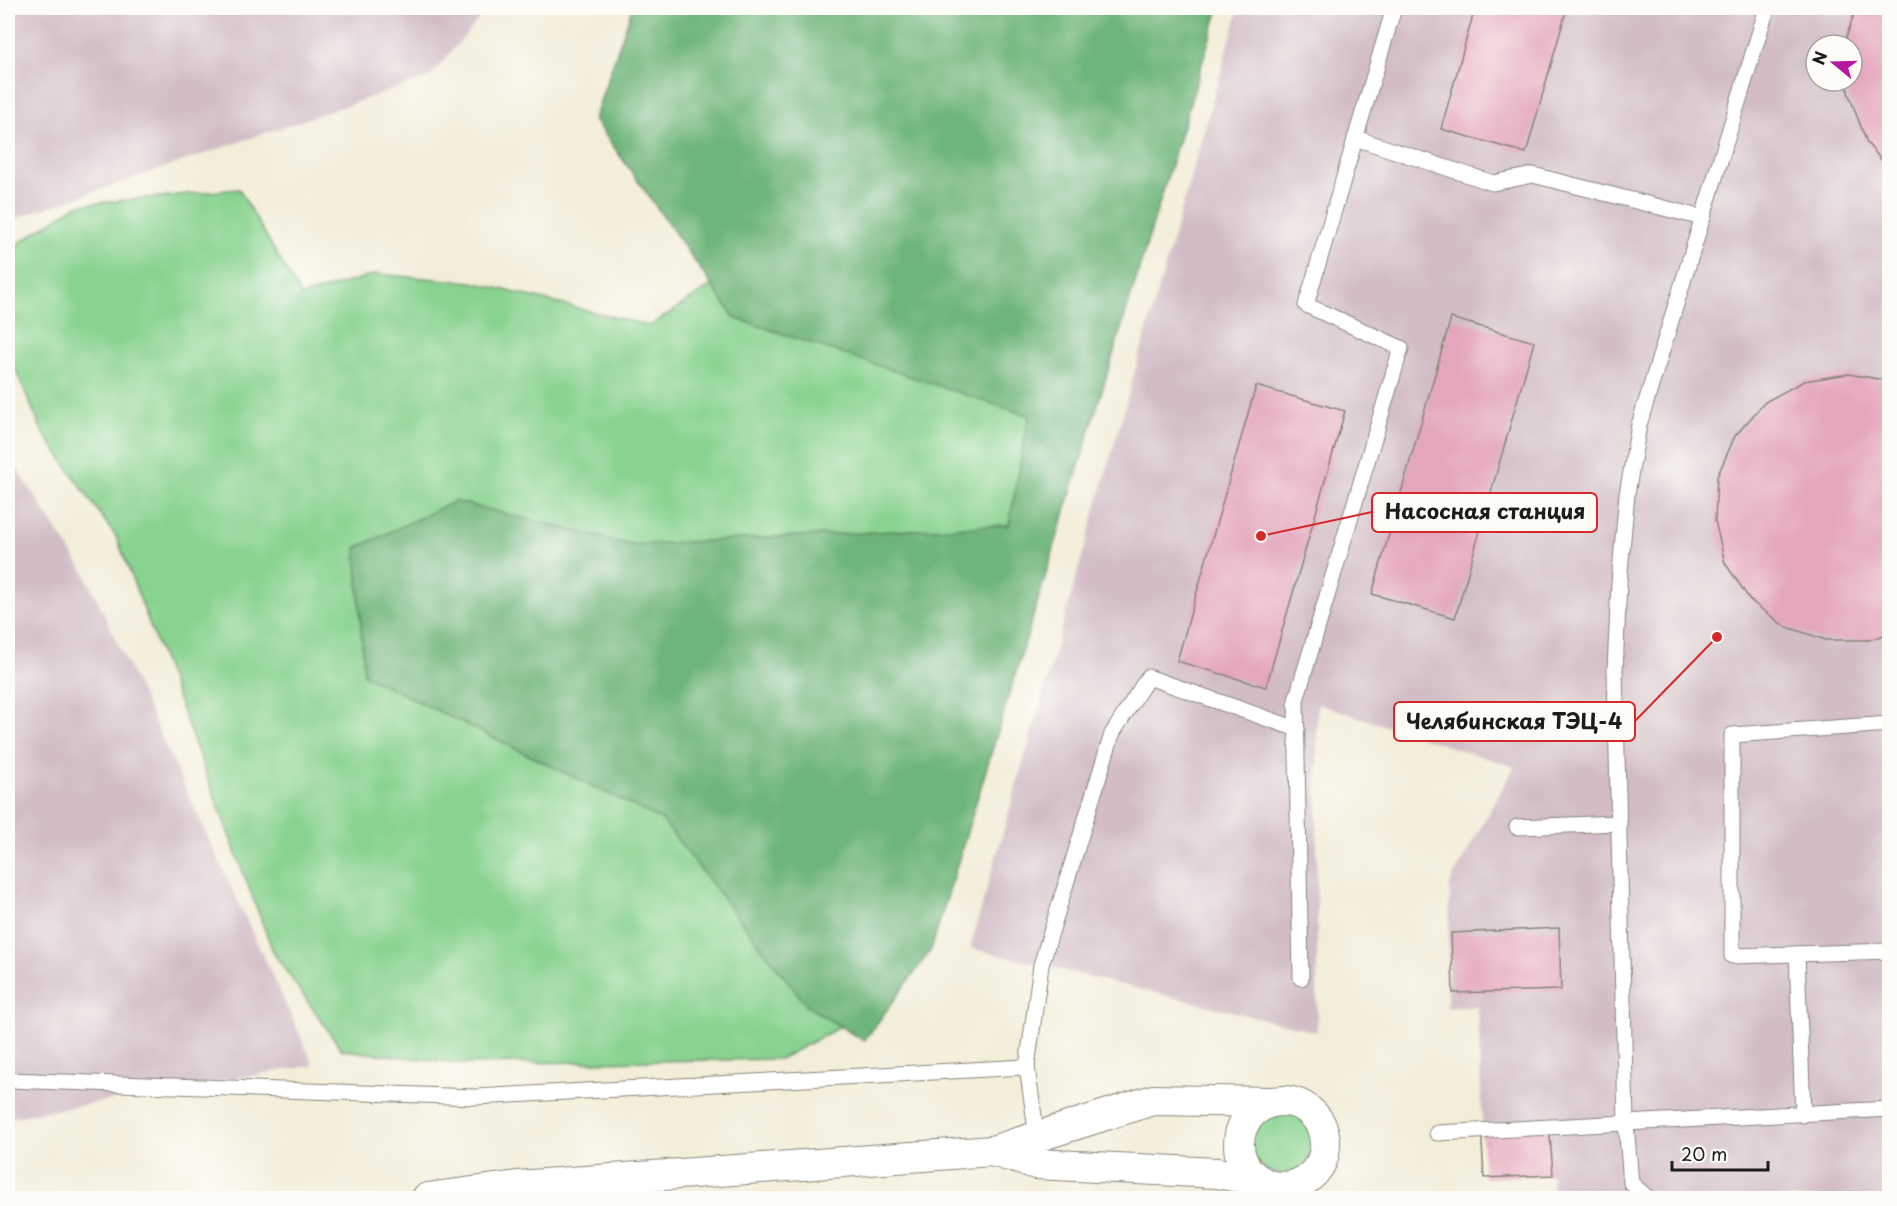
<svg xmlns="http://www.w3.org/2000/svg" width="1897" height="1206" font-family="'Playpen Sans',sans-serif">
<rect width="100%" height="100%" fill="#fdfcf7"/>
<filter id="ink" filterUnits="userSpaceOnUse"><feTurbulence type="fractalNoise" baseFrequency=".0167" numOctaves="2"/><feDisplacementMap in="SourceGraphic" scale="12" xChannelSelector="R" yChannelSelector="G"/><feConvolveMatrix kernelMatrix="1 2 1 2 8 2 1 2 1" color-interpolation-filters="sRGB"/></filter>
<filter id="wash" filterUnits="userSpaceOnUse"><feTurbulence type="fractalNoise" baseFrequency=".008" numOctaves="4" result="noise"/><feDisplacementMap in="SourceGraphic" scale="24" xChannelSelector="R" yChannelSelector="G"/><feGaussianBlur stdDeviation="1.35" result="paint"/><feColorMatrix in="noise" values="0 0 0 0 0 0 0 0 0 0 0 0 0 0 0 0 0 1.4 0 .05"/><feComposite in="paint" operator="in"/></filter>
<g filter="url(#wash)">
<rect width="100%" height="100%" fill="#f3eed9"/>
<g fill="#d2bdc6" fill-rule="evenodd">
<polygon points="8,8 488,8 430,77 8,221"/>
<path d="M1239,8h650v1190h-337v-23l-68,3 -6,-172 -31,2 3,-125 64,-116 -197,-63v328l-347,-84zM1816,45h36v36h-36z"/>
<polygon points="8,455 85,573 314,1065 8,1118"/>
</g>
<g fill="#89d390" stroke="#527856" stroke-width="1.5">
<polygon points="1169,49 870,1011 780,1059 466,1064 342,1050 274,954 117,538 42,431 8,352 8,266 19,243 77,205 239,189 301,296 376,274 472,282 650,326 712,285 764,203"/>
<circle cx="1282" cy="1142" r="32"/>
</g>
<polygon fill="#6eb57a" stroke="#45684b" stroke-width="1.5" points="632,8 1219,8 931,950 864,1041 807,1006 662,820 364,675 356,548 455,501 631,545 1009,525 1029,416 735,318 594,119"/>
<g id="blocks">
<g fill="#e4a6bc">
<polygon points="1475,8 1567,8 1526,153 1441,129"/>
<polygon points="1856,8 1890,8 1890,170 1867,143 1848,92 1847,81 1852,81 1852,45 1846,45 1846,38"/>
<polygon points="1451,318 1534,342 1455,618 1372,594"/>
<polygon points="1848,374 1890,381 1890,633 1869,640 1826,640 1784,626 1750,600 1725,563 1715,521 1717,477 1735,436 1765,402 1804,381"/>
<polygon points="1256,386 1345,411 1266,687 1177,661"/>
<polygon points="1559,928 1561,990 1453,993 1451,933"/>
<polygon points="1549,1122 1553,1175 1484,1178 1481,1126"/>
</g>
</g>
</g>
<g filter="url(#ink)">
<use href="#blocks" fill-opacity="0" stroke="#88857a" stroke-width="1.5"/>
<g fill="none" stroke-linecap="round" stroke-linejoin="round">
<defs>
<g id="lane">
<polyline points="1355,138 1493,183 1533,175 1703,218"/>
<polyline points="1890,724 1732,735 1732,956 1890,951"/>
<polyline points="1517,827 1619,823"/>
<polyline points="1797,954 1803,1115"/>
<polyline points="1301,978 1296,700 1401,348 1306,305 1394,8"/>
<polyline points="1027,1067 1041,965 1112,734 1148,677 1297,729"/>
<polyline points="8,1080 475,1097 1027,1067 1037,1137"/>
<polyline points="1437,1133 1890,1109"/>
<polyline points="1648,1198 1631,1183 1626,1123 1615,670 1619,583 1627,494 1639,425 1767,8"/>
</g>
<g id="street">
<circle cx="1282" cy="1144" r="43"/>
<polyline points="992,1151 1036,1164 1217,1173 1261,1181"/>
<polyline points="427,1198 517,1186 992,1151 1153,1100 1270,1102"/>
</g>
</defs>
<use href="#lane" stroke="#88857a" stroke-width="17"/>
<use href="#street" stroke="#88857a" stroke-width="32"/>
<g stroke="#88857a" stroke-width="4" stroke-dasharray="4.5 4.5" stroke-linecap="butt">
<polyline points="1301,1183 1308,1198"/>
<polyline points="813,1198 821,1198"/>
</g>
<use href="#lane" stroke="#fff" stroke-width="15"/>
<use href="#street" stroke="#fff" stroke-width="30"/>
</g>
</g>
<path fill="none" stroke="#d62828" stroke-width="2" d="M1261 536L1372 512M1717 637L1635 721"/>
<g fill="#d62828" stroke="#fdfcf7" stroke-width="2">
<circle cx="1261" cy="536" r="6"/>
<circle cx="1717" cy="637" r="6"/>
</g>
<g fill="#fdfcf7" stroke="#d62828" stroke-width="2">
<rect x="1372" y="493" width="225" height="39" rx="6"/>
<rect x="1394" y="702" width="241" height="39" rx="6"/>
</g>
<g font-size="21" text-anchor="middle" font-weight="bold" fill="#1c1c1c">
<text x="1485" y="519">Насосная станция</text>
<text x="1514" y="729">Челябинская ТЭЦ-4</text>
</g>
<rect width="1897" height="1206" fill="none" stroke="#fdfcf7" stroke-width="30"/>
<g transform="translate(1834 63) rotate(289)"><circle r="28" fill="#fdfcf7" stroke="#a3a29f" stroke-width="1.5"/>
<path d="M0-4.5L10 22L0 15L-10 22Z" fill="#b5179e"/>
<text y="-9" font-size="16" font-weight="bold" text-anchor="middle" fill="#1c1c1c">N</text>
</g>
<path d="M1672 1161v9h96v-9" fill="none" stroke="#1c1c1c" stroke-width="3"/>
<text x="1681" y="1161" font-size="18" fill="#1c1c1c" stroke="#fdfcf7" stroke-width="4.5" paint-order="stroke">20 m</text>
</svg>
